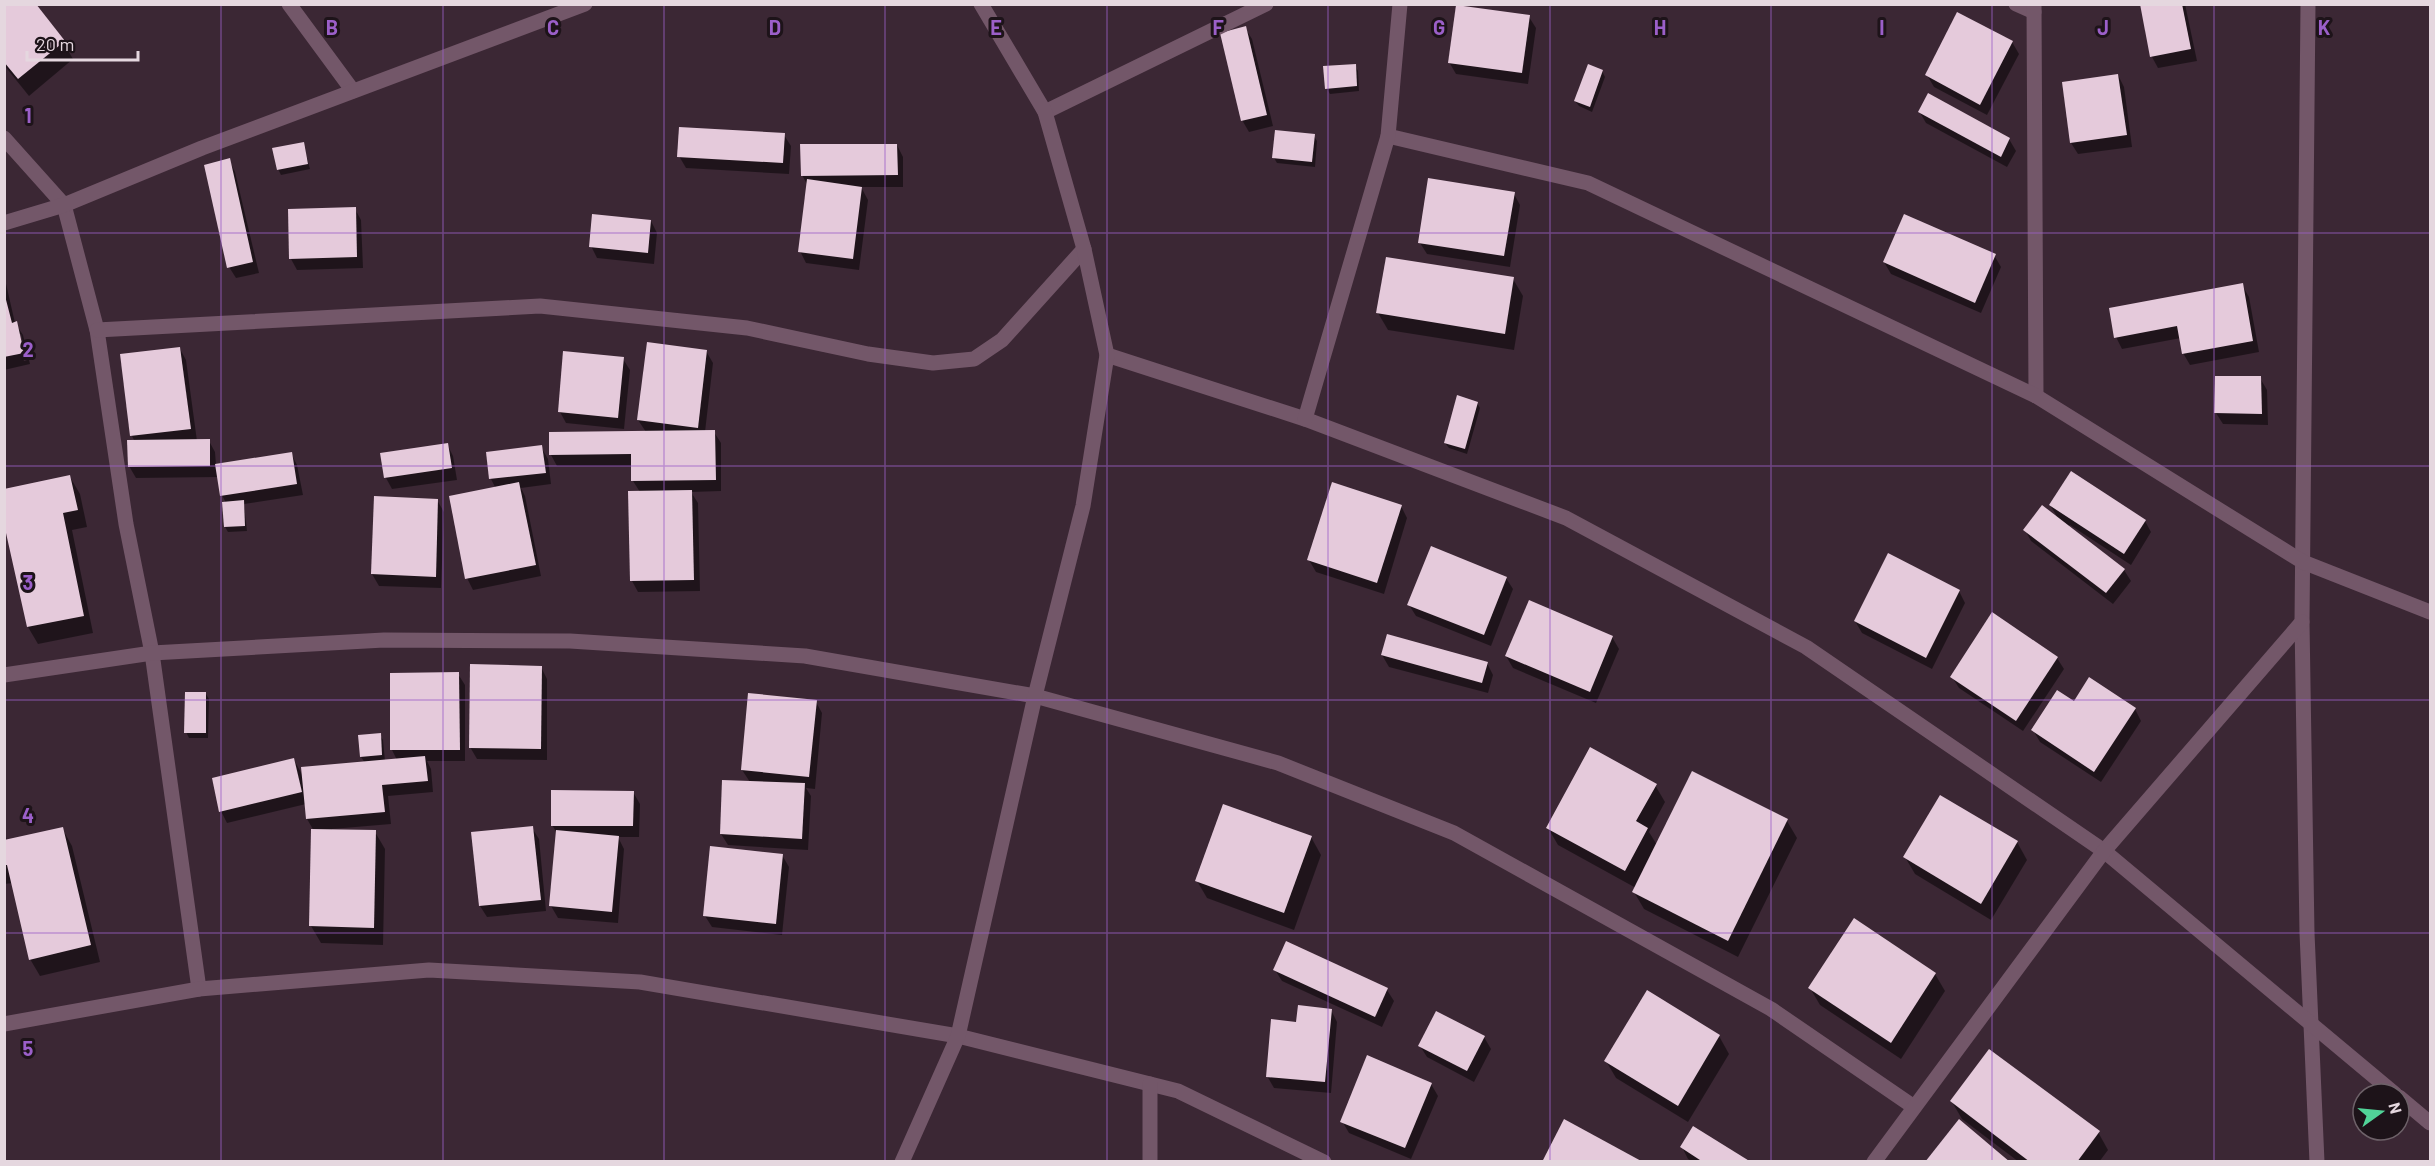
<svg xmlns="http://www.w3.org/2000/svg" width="2435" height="1166" font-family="Barlow,sans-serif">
<rect width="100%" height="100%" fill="#3b2734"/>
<g fill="#0007" fill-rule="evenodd">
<polygon points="4,4 34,4 63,42 73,59 29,96 4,65"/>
<polygon points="2141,4 2185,4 2197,61 2158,68 2152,57"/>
<polygon points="1529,17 1536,28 1528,84 1456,74 1449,62"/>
<polygon points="1245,28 1252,39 1273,126 1249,132 1242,120"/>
<polygon points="2012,42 2019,54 1987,115 1934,87 1927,75"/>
<polygon points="1355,65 1358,71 1359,91 1330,94 1327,89"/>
<polygon points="1602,71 1605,77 1592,112 1579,106 1575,101"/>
<polygon points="2118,75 2124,87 2132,147 2078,154 2071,143"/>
<polygon points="1919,111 2009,139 2016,151 2007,167 1926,123"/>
<polygon points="784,135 791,146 789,174 686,168 679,156"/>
<polygon points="1314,136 1317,141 1315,167 1277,163 1274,158"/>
<polygon points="303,143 310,169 281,175 278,169"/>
<polygon points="897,145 903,157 903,187 861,187 868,200 859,270 806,263 800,251 808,186 802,175"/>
<polygon points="229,160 235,172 259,273 236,278 229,267"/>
<polygon points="1514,194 1520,205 1510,267 1427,254 1420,243"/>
<polygon points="355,209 361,220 363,268 297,270 291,259"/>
<polygon points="651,221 657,233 654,264 597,258 591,246"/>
<polygon points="1994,255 2001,267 1981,313 1891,274 1884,262"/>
<path d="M4,275l11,48 8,12 7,29 -26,6zM18,334h3l6,26 -3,1z"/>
<polygon points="1513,279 1523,296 1514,350 1388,330 1378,313"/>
<polygon points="2242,285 2249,297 2259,352 2190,365 2183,353 2181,338 2122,349 2116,337"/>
<polygon points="180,349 186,360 197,441 209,441 215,452 216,465 291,453 297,465 303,495 244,504 247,531 228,532 225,527 226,503 222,495 219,477 136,478 129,466 135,442 132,436"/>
<polygon points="706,351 713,363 705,432 714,432 721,443 721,491 691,492 698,503 700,591 638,592 632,581 640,492 633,481 633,466 557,466 551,455 646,432 638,420"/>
<polygon points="623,359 630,370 624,429 566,423 560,412"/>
<polygon points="2260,378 2267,390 2268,425 2223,424 2216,413"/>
<polygon points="1477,403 1480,408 1467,454 1449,448 1445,443"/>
<polygon points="447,444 453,456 457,480 392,489 386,478 382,455"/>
<polygon points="541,447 548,459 551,484 521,488 525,496 541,576 473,590 467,578 496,489 491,479 488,454"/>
<polygon points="70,477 80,494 87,527 72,530 93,633 38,644 28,627 4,517"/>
<polygon points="437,500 444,512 441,588 379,586 372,574"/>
<polygon points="2050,505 2145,521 2151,532 2131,565 2070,525 2068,527 2124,570 2131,581 2113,604 2031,541 2025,530 2059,520"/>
<polygon points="1401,506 1407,518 1384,594 1316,572 1309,560"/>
<polygon points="1506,578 1513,589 1491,646 1416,616 1409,605"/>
<polygon points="1959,591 1965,603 1932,669 1862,633 1855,621"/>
<polygon points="1612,637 1619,649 1596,703 1513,668 1506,656"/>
<polygon points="1382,655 1487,663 1493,675 1488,693 1389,667"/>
<polygon points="2057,658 2064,669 2023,731 1959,688 1952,677"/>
<polygon points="541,667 547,679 547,760 477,759 470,747"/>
<polygon points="458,674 465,685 465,761 427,761 431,769 433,792 388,796 391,824 332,829 332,831 375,832 385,849 383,945 321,943 311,926 314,831 307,819 306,804 227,823 221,811 294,760 303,776 365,763 361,757 380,735 383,740 385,761 397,760 392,750"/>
<polygon points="206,694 209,699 208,738 189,738 186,732"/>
<polygon points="816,702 822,713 815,789 806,788 811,796 808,850 728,845 721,834 750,782 742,770"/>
<polygon points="2074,703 2135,709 2141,721 2101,782 2040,742 2033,730"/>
<polygon points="1655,785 1665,802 1649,832 1657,845 1787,821 1797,838 1738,957 1644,909 1634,892 1636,888 1558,845 1548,828"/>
<polygon points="633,792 640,804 639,837 618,837 624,849 618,923 558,918 551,906 557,833 552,825"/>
<polygon points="62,828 72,846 100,962 40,976 30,959 13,883 4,884 4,829 7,841"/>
<polygon points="532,828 539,839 546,911 487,917 480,906"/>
<polygon points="1311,837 1321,855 1294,930 1207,898 1197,881"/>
<polygon points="2017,842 2027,860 1991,920 1915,874 1905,857"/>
<polygon points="782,855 789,867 782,935 712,927 705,916"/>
<polygon points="1854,920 1935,974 1945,991 1901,1059 1820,1005 1810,988"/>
<polygon points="1275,970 1387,990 1394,1001 1382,1027 1282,981"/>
<polygon points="1331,1010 1337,1022 1331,1093 1274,1088 1267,1076"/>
<polygon points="1719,1036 1729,1054 1688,1122 1616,1078 1606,1061"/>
<polygon points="1484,1037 1491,1049 1474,1082 1427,1057 1420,1046"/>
<polygon points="1431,1084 1438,1096 1411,1159 1349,1133 1342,1121"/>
<polygon points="1952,1102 2098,1132 2108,1150 2099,1162 2019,1162 1962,1119"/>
<polygon points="1682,1147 1748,1162 1693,1162 1688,1159"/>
</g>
<g fill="#e5cadb">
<polygon points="4,4 36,4 65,41 18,79 4,62"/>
<polygon points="2140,4 2182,4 2191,49 2150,57"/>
<polygon points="1456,5 1530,15 1522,73 1448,63"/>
<polygon points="1957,12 2013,41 1980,105 1925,75"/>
<polygon points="1246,26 1267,115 1241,121 1220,33"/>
<polygon points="1356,64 1357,86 1325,89 1323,66"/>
<polygon points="1588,64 1603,70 1590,107 1574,101"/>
<polygon points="2118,74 2127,135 2070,143 2062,82"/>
<polygon points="1928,93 2010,138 2001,157 1918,112"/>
<polygon points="679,127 785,133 783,163 677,157"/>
<polygon points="1275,130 1315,134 1312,162 1272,158"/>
<polygon points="304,142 308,164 277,170 272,148"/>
<polygon points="800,144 897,144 898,175 801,176"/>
<polygon points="230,158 253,262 227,268 204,165"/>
<polygon points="1428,178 1515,192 1504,256 1418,243"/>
<polygon points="807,179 862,187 853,259 798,252"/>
<polygon points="356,207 357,257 289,259 288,209"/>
<polygon points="592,214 651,220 648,253 589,247"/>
<polygon points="1904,214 1996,254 1975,303 1883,262"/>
<polygon points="1386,257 1514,277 1505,334 1376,313"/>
<polygon points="2243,283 2253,341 2182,354 2177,326 2114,338 2109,308"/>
<polygon points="4,292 12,323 17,321 24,353 4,357"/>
<polygon points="647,342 707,350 698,428 637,420"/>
<polygon points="180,347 191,429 130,436 120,354"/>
<polygon points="563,351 624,357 618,418 558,412"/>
<polygon points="2215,376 2261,376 2262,414 2214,413"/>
<polygon points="1457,395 1478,402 1465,449 1444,443"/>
<polygon points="715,430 716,480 631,481 631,454 549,455 549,432"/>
<polygon points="210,439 210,466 128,467 127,440"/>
<polygon points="448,443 452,468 384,478 380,453"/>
<polygon points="542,445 546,473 489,479 486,452"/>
<polygon points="292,452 297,484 220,496 215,464"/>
<polygon points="2071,471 2146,520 2124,554 2049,505"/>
<polygon points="70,475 78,510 63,513 84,616 27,627 4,524 4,489"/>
<polygon points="519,482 536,565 465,579 449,496"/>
<polygon points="1332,482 1402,505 1377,583 1307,560"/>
<polygon points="692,490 694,580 630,581 628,491"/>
<polygon points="374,496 438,499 436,577 371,574"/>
<polygon points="244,500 245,526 224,527 222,502"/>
<polygon points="2042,505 2125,569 2106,593 2023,530"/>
<polygon points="1431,546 1507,577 1484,635 1407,605"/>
<polygon points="1888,553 1960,590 1926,658 1854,621"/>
<polygon points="1529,600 1613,636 1590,692 1505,656"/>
<polygon points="1992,612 2058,657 2016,721 1950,677"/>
<polygon points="1387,634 1488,662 1482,683 1381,655"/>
<polygon points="470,664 542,666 541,749 469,748"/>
<polygon points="459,672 460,750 390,750 390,673"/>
<polygon points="2089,677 2136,708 2094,772 2031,730 2057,690 2074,701"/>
<polygon points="185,692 206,692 206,733 184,733"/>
<polygon points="748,693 817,700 809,777 741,770"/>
<polygon points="381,733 382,755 360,757 358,735"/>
<polygon points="1590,747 1657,784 1636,821 1648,828 1625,871 1546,828"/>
<polygon points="425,756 428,781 382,785 385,812 306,819 301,767"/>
<polygon points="294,758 302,792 219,812 212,778"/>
<polygon points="1692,771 1788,819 1728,941 1632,892"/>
<polygon points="722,780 805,783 802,839 720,834"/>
<polygon points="551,790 634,791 633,826 551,826"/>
<polygon points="1940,795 2018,841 1981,904 1903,857"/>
<polygon points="1223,804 1312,836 1284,913 1195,881"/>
<polygon points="533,826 541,900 479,906 471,832"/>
<polygon points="63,827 91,945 29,960 7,865 4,865 4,840"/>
<polygon points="311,829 376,830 374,928 309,926"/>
<polygon points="556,830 619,836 612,912 549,906"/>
<polygon points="710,846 783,854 776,924 703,916"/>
<polygon points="1854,918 1936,973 1891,1043 1808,988"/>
<polygon points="1286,941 1388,988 1375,1017 1273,970"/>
<polygon points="1647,990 1720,1035 1678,1106 1604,1061"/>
<polygon points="1298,1005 1332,1009 1325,1082 1266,1077 1271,1019 1296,1022"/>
<polygon points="1436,1011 1485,1036 1467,1071 1418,1046"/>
<polygon points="1989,1049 2100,1131 2077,1162 2030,1162 1950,1101"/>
<polygon points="1367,1055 1432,1083 1405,1148 1340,1122"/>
<polygon points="1564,1119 1643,1162 1542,1162"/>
<polygon points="1959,1119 2010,1162 1925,1162"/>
<polygon points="1693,1126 1751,1162 1703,1162 1680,1147"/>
</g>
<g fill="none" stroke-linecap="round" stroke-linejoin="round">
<g stroke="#735769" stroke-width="15">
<polyline points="289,4 353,91"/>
<polyline points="2016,4 2034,12"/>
<polyline points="2034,4 2036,396"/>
<polyline points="2308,4 2302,622 2307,933 2317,1162"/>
<polyline points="1045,112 1266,4"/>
<polyline points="1388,136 1588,183 2036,396 2303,562 2430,612"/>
<polyline points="4,138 64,205 97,330 126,524 152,653 199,989"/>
<polyline points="4,223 64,205 202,148 585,4"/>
<polyline points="97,330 540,306 747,328 868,354 933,363 974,359 1002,340 1084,249"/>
<polyline points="1107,355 1305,419 1566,518 1806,647 2104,851 2395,1094"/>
<polyline points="1305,419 1388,136 1400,4"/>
<polyline points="4,675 152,653 384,640 570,641 805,656 1035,696 1278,763 1454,833 1771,1009 1914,1107"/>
<polyline points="4,1024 199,989 429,970 640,982 958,1036 1178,1091 1324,1162"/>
<polyline points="1150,1084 1150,1162"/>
<polyline points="2399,1097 2430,1123"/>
<polyline points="902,1162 958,1036 1035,696 1083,506 1107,355 1084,249 1045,112 981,4"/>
<polyline points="1874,1162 2104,851 2302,622"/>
</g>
</g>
<path fill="none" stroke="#9b5fc9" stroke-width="1.5" stroke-opacity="0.55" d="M221,4v1158M443,4v1158M664,4v1158M885,4v1158M1107,4v1158M1328,4v1158M1550,4v1158M1771,4v1158M1992,4v1158M2214,4v1158M4,233h2426M4,466h2426M4,700h2426M4,933h2426"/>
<g font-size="20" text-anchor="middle" font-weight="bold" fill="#9b5fc9" stroke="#1d1319" stroke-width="6" stroke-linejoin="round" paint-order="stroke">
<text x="332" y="35">B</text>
<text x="553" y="35">C</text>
<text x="775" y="35">D</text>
<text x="996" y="35">E</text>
<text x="1218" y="35">F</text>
<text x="1439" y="35">G</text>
<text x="1660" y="35">H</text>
<text x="1882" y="35">I</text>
<text x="2103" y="35">J</text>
<text x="2324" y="35">K</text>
<text x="28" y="123">1</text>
<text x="28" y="357">2</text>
<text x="28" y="590">3</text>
<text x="28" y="823">4</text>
<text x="28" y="1056">5</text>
</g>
<rect width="2435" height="1166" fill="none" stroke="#e5d7df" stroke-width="12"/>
<g transform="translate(2381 1112) rotate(75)"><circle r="28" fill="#1d1319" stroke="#6d6168" stroke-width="1.5"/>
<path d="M0-4.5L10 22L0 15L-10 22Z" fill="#51d398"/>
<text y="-9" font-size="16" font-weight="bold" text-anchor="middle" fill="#e5d7df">N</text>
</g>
<path d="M27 51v9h111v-9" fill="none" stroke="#e5d7df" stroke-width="3"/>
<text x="36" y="51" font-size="18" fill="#e5d7df" stroke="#1d1319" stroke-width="4.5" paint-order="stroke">20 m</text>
</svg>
